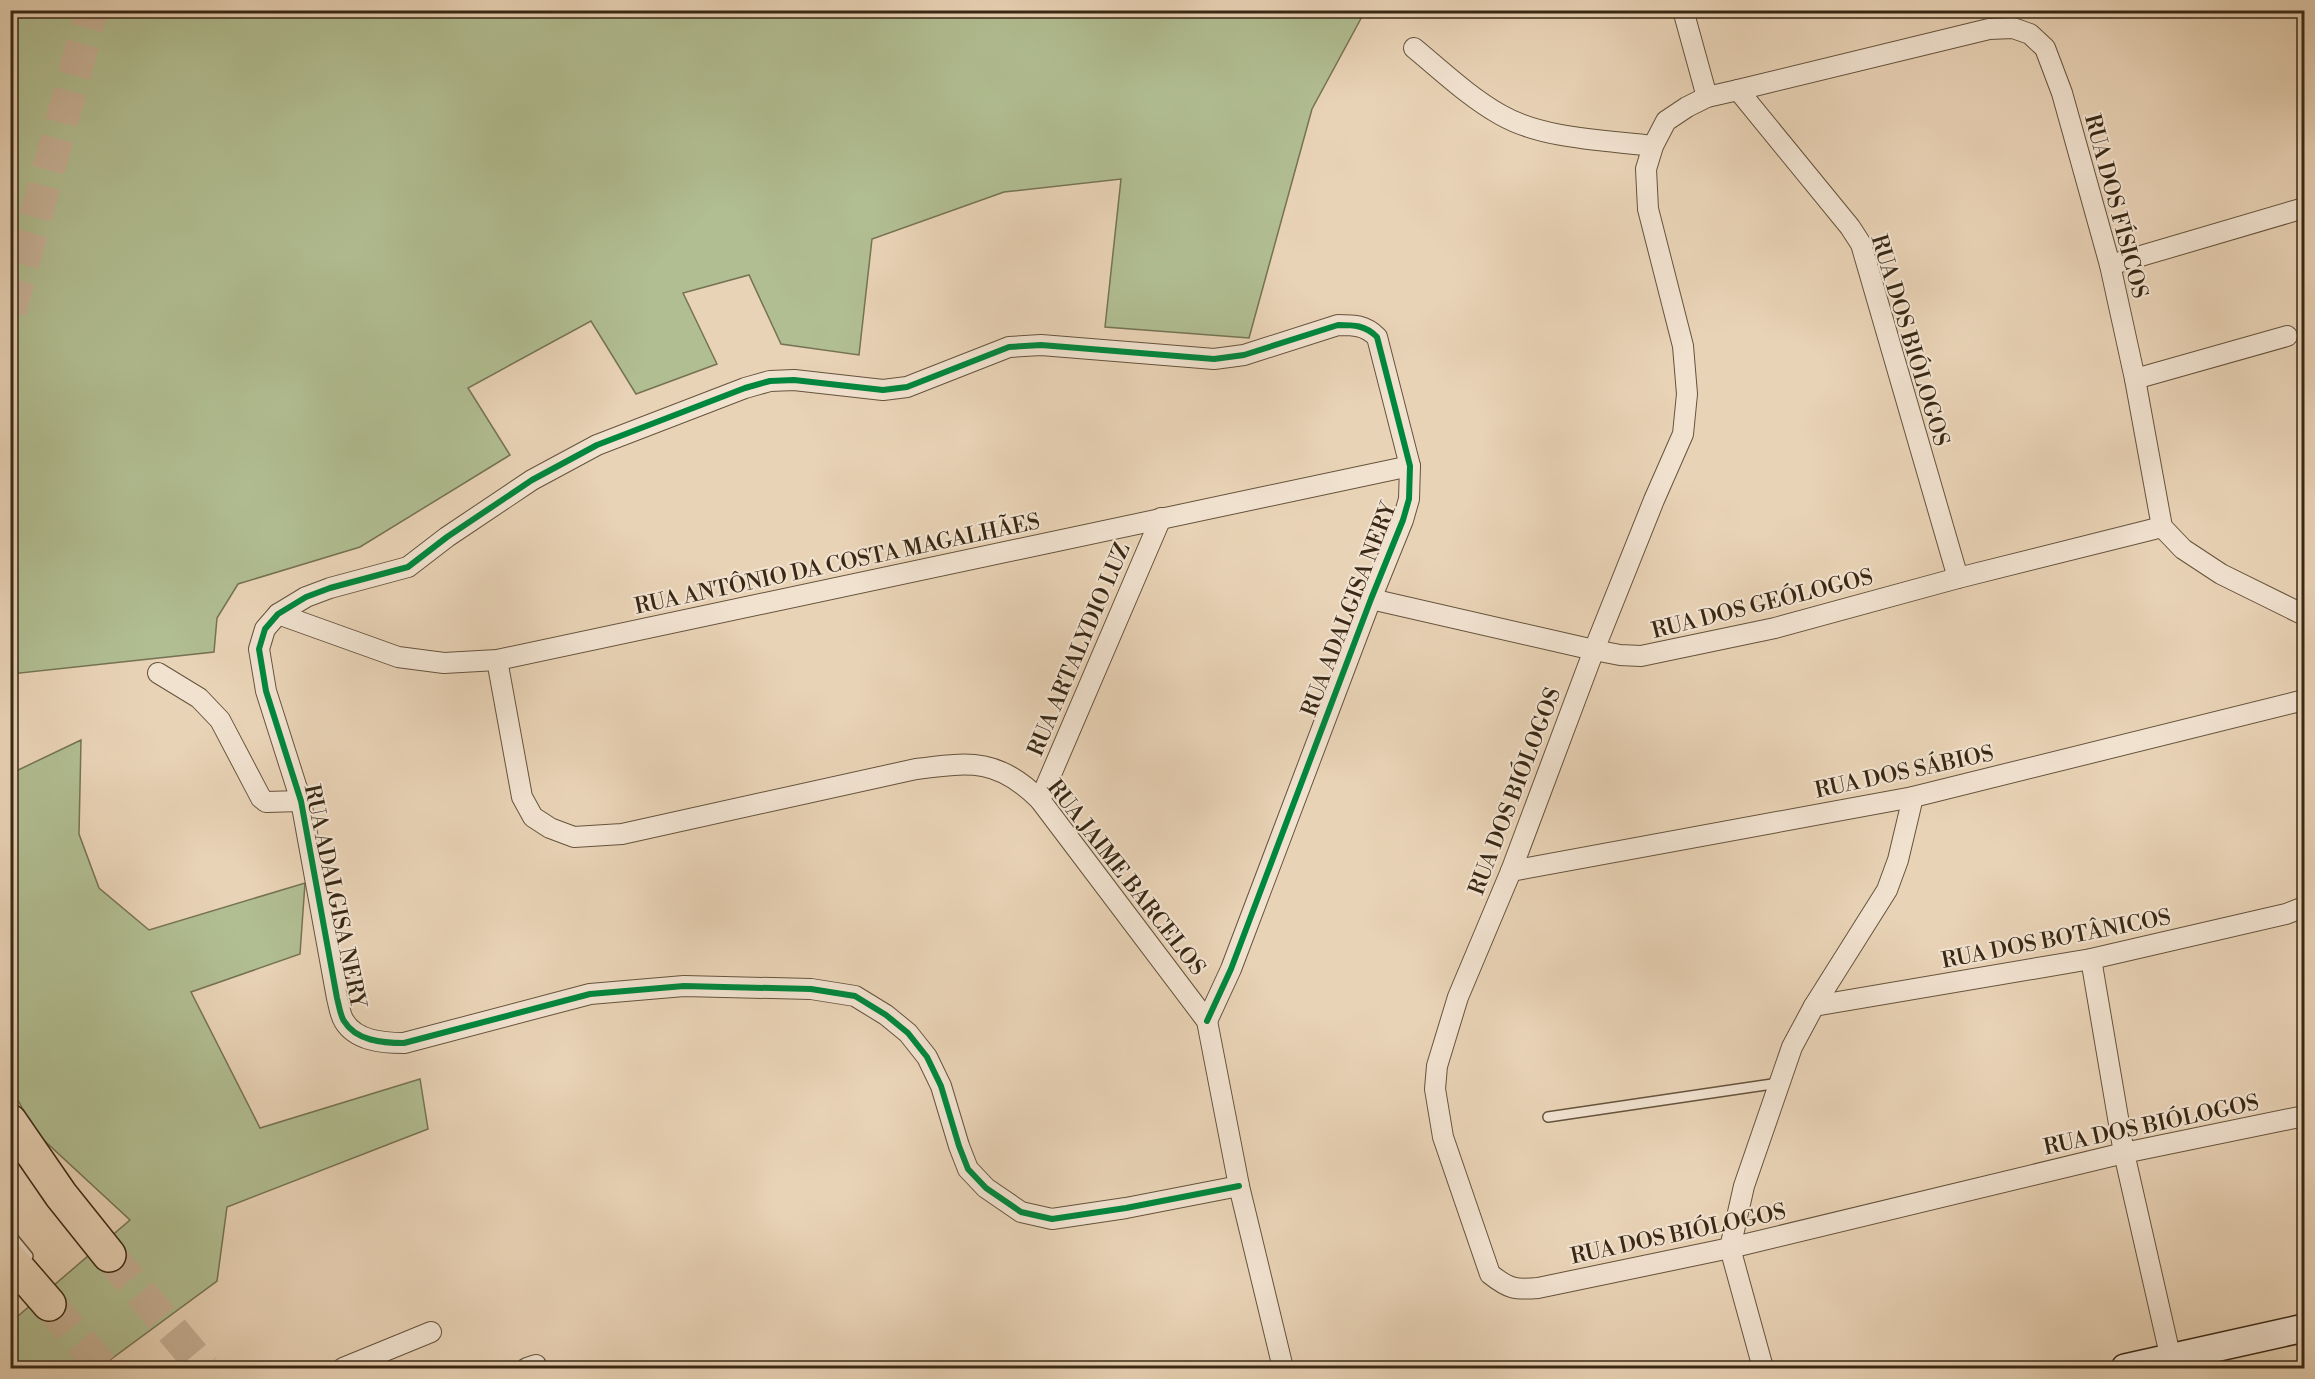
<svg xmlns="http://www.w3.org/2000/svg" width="2315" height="1379" font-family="'Libre Bodoni',serif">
<rect width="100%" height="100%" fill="#e9d3b6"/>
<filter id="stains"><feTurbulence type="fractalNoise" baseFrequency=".00333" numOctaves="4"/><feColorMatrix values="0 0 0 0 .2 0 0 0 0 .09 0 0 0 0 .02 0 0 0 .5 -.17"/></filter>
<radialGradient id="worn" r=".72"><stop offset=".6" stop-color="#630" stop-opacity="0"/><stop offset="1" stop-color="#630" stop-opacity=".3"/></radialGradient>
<g fill="#b1be92" stroke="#757353" stroke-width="1.5">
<polygon points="10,11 11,10 1365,11 1312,109 1249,338 1105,327 1121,179 1004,192 872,239 859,355 781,344 749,275 683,293 717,364 636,394 591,321 468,388 510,455 360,547 238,584 217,618 214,652 11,674"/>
<polygon points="81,740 79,834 99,888 149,930 305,883 300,954 191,992 260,1128 420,1079 428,1129 227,1207 217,1281 99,1368 11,1368 11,1322 130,1220 35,1132 11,1087 10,795 14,772"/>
</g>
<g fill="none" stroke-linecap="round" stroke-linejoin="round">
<g stroke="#c6b196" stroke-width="33" stroke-dasharray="33 16" stroke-linecap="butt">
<polyline points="10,312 92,10"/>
<polyline points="109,1255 204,1368"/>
<polyline points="49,1304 103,1368"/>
</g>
<defs>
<g id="lane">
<polyline points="1548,1117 1779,1083"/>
<polyline points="10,1234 28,1256"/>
</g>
<g id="street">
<polyline points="1683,10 1707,97"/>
<path d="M1414,48c28,23 55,49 87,67 42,24 104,25 152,31"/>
<polyline points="1738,90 1989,29 2013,28 2030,34 2045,48 2062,93 2110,265 2135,379 2162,527 2183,549 2221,574 2304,615"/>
<polyline points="2110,265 2304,208"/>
<polyline points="2135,379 2287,336"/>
<path d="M1958,578l-97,-334 -11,-17 -112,-137 -31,7 -20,10 -21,14 -13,25 -7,23 2,40 35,137 4,48 -4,40 -29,66 -60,150 -83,221 -53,126 -21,69 -2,23 8,48 47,137c19,15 25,16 48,14l192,-40 394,-95 180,-37"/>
<polyline points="1371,599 1594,650 1620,655 1641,656 1775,628 1958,578 2162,527"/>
<polyline points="278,614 398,657 444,663 497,660 1410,466"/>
<path d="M497,660l25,137 11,20 17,11 24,9 48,-3 294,-65c55,-7 82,-11 124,31l167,221 32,165 44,182"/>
<polyline points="158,673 199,698 220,720 261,798 266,802 301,801"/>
<polyline points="1040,800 1161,518"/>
<polyline points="1511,871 1913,797 2304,700"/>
<polyline points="2091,959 2124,1153 2173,1368"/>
<polyline points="1814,1006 2091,959 2286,914 2304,907"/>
<path d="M1207,1021l24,-52 140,-370 32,-79 6,-21 1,-33 -33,-129c-12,-12 -23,-12 -39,-12l-94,30 -30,4 -173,-14 -32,2 -102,40 -24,3 -89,-10 -24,1 -25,7 -148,57 -65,35 -85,57 -39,30 -78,21 -24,9 -28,17 -13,15 -6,20 7,42 35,110 36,197c2,7 3,17 7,23 12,20 39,22 60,22l186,-49 94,-8 127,3 44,7 31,19 22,18 19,24 14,29 18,60 9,23 18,19 35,24 31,7 74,-11 113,-22"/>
<polyline points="343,1368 431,1332"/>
<polyline points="527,1368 536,1365"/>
<polyline points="1763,1368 1730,1248 1744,1186 1792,1047 1814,1006 1887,890 1898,860 1913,797"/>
</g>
<polyline id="secondary" points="2125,1368 2304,1328"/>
<g id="highway">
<polyline points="10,1121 61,1195 109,1255"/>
<polyline points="10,1259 49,1304"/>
</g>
</defs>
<use href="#lane" stroke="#65533c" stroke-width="12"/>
<use href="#street" stroke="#65533c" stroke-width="22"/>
<use href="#secondary" stroke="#392814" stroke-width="30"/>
<use href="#highway" stroke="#392814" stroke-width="36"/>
<use href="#lane" stroke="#f1e2d0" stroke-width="9"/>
<use href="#street" stroke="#f1e2d0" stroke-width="20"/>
<use href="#secondary" stroke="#f1e2d0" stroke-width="27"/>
<use href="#highway" stroke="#e9d3b6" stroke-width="33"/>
<defs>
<path id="cycleway" d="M1207,1021l24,-52 140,-370 32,-79 6,-21 1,-33 -33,-129c-12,-12 -23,-12 -39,-12l-94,30 -30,4 -173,-14 -32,2 -102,40 -24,3 -89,-10 -24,1 -25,7 -148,57 -65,35 -85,57 -39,30 -78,21 -24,9 -28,17 -13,15 -6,20 7,42 35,110 36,197c2,7 3,17 7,23 12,20 39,22 60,22l186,-49 94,-8 127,3 44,7 31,19 22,18 19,24 14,29 18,60 9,23 18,19 35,24 31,7 74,-11 113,-22"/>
</defs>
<use href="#cycleway" stroke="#f1e2d0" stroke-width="10"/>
<use href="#cycleway" stroke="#00873e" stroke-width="6"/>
</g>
<g text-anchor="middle" stroke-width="4.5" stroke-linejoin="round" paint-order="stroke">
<g font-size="22" fill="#392814" stroke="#f1e2d0">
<text transform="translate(2117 206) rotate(75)" y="8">RUA DOS FÍSICOS</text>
<text transform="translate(1911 340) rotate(73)" y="8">RUA DOS BIÓLOGOS</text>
<text transform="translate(837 563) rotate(-12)" y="8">RUA ANTÔNIO DA COSTA MAGALHÃES</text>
<text transform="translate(1762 603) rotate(-14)" y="8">RUA DOS GEÓLOGOS</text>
<text transform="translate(1348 609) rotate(-69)" y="8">RUA ADALGISA NERY</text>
<text transform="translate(1078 649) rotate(-67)" y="8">RUA ARTALYDIO LUZ</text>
<text transform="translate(1904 771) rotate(-12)" y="8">RUA DOS SÁBIOS</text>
<text transform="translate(1514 791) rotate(-69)" y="8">RUA DOS BIÓLOGOS</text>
<text transform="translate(1127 877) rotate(52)" y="8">RUA JAIME BARCELOS</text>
<text transform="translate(336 896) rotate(78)" y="8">RUA ADALGISA NERY</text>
<text transform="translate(2056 938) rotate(-11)" y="8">RUA DOS BOTÂNICOS</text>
<text transform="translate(2151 1124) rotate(-12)" y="8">RUA DOS BIÓLOGOS</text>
<text transform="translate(1678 1233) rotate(-12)" y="8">RUA DOS BIÓLOGOS</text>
</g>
</g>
<rect width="2315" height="1379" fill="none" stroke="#e9d3b6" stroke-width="36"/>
<rect x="12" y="12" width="2291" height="1355" fill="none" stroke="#392814" stroke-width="3"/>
<rect x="18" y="18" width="2279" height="1343" fill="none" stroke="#392814" stroke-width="1.5"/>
<rect width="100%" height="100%" filter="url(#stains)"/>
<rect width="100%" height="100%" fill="url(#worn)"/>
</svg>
